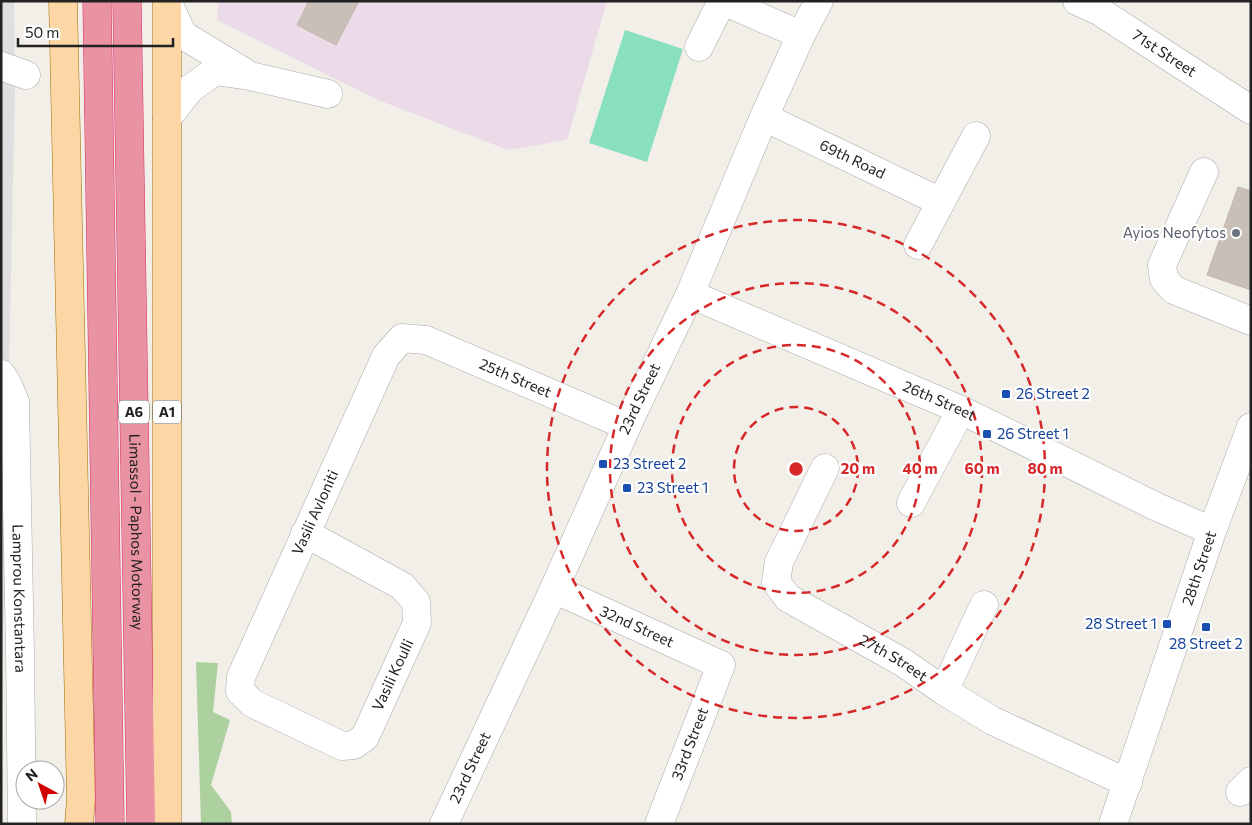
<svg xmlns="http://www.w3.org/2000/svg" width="1252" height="825" font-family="Commissioner,sans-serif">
<rect width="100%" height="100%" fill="#f2efe9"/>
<polygon fill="#e0dfdf" points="1,1 14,1 15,87 1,747"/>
<polygon fill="#ebdbe8" points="218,1 607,1 567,140 508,150 378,100 217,20"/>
<polygon fill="#add19e" points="196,662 218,663 213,712 230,720 211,785 231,812 232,824 201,824"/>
<polygon fill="#88e0be" points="625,30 683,49 647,162 589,143"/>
<g fill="#c7bfb8" stroke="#c4b6ab">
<polygon points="309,1 359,1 336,45 297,25"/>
<polygon points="1238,187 1251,191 1251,290 1207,275"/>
</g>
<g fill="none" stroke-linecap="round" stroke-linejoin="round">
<defs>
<g id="minor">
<polyline points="167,1 183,35 244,72"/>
<polyline points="723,1 801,35"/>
<path id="s1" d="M1077,1l22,10 152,99"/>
<polyline points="699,47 722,1"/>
<polyline points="1,66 26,75"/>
<path id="s2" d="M764,117l177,85"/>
<polyline points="167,118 191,88 215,71 250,76 328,94"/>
<polyline points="1204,172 1162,265 1164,279 1174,290 1251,321"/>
<polyline points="918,245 976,136"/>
<path id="s3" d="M690,294l271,116 196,97 55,24"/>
<path id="s4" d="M1,374l6,9 8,19 5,251 2,171"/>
<path id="s5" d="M825,468l-46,94 -3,20 12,16 116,65 40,28 49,30 135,62"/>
<polyline points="911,503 961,410"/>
<path id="s6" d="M305,533l97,53 14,16 1,21 -52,114 -11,8 -12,1 -90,-43 -12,-12 1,-14 145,-321 16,-18 24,2 201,86"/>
<path id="s7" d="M554,589l167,76 -62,159"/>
<polyline points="944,691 984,605"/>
<polyline points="1240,792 1251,781"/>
<path id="s8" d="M444,824l110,-235 76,-170 60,-125 74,-177 37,-82 18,-34"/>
<path id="s9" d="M1113,824l99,-293 39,-104"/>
</g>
<g id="major">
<polyline points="63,1 81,799 79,824"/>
<polyline points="167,824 167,1"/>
</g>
<g id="highway">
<polyline points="97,1 110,824"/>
<path id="s10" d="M127,1l14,823"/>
</g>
</defs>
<use href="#minor" stroke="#a9a9a9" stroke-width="29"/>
<use href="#major" stroke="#a06b00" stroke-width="29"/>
<use href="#highway" stroke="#dc2a67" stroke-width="29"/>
<use href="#minor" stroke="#fff" stroke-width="28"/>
<use href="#major" stroke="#fcd6a4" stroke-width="28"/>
<use href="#highway" stroke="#e892a2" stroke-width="28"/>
</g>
<g fill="none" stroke="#d62828" stroke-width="2.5" stroke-dasharray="9 6">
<circle cx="796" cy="469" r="62"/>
<circle cx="796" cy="469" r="124"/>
<circle cx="796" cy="469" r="186"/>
<circle cx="796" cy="469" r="249"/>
</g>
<circle fill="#6b7280" stroke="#fff" stroke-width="2" cx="1236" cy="233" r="5"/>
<g fill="#1a4fb4" stroke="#fff" stroke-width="2">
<rect x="1001" y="389" width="10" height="10" rx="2.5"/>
<rect x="982" y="429" width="10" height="10" rx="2.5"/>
<rect x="598" y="459" width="10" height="10" rx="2.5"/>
<rect x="622" y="483" width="10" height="10" rx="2.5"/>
<rect x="1162" y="619" width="10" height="10" rx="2.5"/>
<rect x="1201" y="622" width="10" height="10" rx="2.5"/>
</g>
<g text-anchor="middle" stroke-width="4.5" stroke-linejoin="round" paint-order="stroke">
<g fill="#fff" stroke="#646464" stroke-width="1">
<rect x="119" y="400.5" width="30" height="23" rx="4"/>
<rect x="153" y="400.5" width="28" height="23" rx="4"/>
</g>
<g font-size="14" font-weight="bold" fill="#222">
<text x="134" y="417">A6</text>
<text x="167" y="417">A1</text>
</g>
<g font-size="15" fill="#222" stroke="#fff">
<text dy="5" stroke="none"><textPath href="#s1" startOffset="102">71st Street</textPath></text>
<text dy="5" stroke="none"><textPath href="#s2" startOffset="98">69th Road</textPath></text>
<text dy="5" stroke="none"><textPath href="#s6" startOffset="932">25th Street</textPath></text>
<text dy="5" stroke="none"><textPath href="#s8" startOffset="468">23rd Street</textPath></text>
<text dy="5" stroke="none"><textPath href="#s3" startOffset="271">26th Street</textPath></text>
<text dy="5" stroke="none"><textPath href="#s6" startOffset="615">Vasili Avloniti</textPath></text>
<text dy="5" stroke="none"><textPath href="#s10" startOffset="531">Limassol - Paphos Motorway</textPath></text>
<text dy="5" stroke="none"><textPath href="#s9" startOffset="270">28th Street</textPath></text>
<text dy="5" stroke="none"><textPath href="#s4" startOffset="228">Lamprou Konstantara</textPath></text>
<text dy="5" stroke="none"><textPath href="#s7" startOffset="91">32nd Street</textPath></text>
<text dy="5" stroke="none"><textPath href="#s5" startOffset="266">27th Street</textPath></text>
<text transform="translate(393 675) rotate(-65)" y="5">Vasili Koulli</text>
<text transform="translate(690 744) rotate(-69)" y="5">33rd Street</text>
<text dy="5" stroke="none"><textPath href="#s8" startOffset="62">23rd Street</textPath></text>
</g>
<g font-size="15" fill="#5b616d" stroke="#fff" text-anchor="end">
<text x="1226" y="238">Ayios Neofytos</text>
</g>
<g font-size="15" fill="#164399" stroke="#fff" text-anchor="start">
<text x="1016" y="399">26 Street 2</text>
<text x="997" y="439">26 Street 1</text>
<text x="613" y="469">23 Street 2</text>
<text x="637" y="493">23 Street 1</text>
<text x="1157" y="629" text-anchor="end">28 Street 1</text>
<text x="1206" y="649" text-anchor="middle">28 Street 2</text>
</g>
</g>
<circle cx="796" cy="469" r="8" fill="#d62828" stroke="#fff" stroke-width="2.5"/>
<g font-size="15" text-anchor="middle" font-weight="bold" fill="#d62828" stroke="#fff" stroke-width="4.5" stroke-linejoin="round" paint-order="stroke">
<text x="858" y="474">20 m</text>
<text x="920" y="474">40 m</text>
<text x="982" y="474">60 m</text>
<text x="1045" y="474">80 m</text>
</g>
<rect width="1252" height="825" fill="none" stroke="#222222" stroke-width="5"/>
<g transform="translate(40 785) rotate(320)"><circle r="24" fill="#ffffff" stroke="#a7a7a7"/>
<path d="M0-4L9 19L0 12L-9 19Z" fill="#d40000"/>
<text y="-8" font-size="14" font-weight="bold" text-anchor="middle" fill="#222222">N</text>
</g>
<path d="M18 38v8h155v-8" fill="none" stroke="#222222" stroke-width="2.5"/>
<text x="25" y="38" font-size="15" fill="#222222" stroke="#ffffff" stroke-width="4" paint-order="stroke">50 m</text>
</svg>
